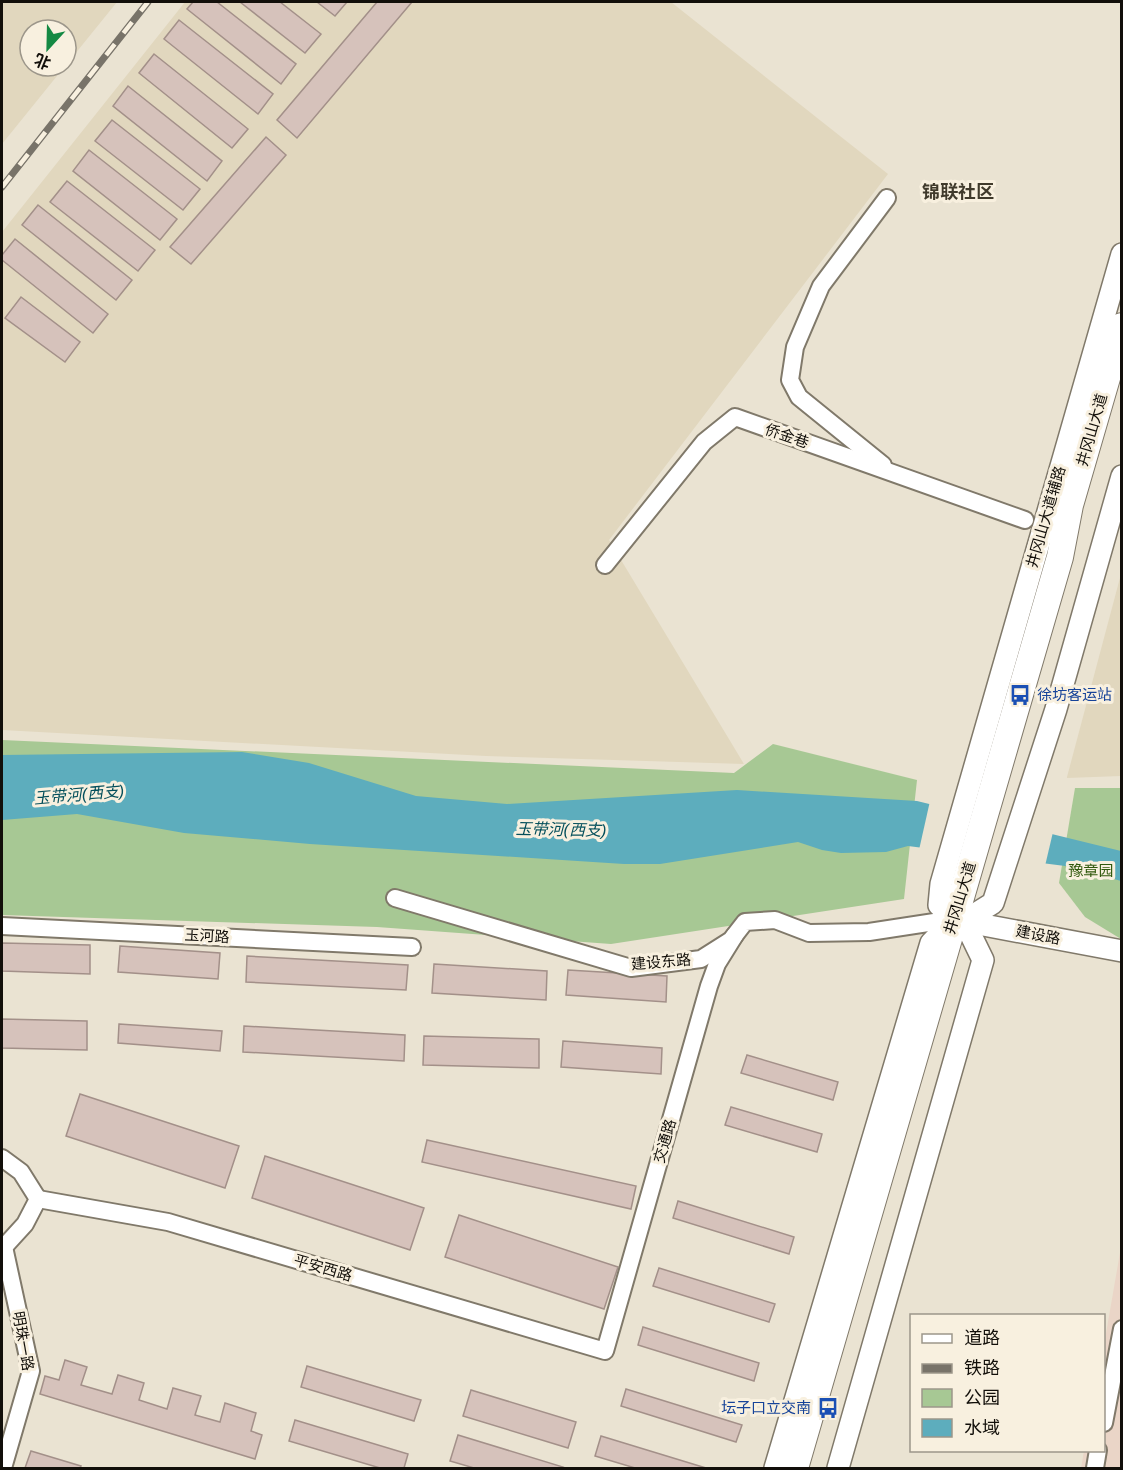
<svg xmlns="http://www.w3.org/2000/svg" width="1123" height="1470" font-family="Helvetica,'Noto Sans SC',sans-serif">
<rect width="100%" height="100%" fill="#eae3d2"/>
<g fill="#e1d7be">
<polygon points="2,2 117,2 66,65 66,30 30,30 30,66 65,66 2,144"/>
<polygon points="185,2 671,2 888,174 609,540 744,764 486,756 2,730 2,232"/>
<polygon points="1121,574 1121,776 1067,778 1067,777"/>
</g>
<polygon fill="#ead5c7" points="1121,1247 1121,1468 1081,1468 1084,1451 1104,1450 1104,1345"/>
<g fill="#a7c894">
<polygon points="2,740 734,773 773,744 917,780 904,899 611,944 377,927 2,915"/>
<polygon points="1075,788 1121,788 1121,939 1085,917 1059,883"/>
</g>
<polygon fill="#5dadbd" points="242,752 309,763 416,796 507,804 737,790 917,801 1121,851 1121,881 1073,867 908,846 886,852 841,853 822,850 798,842 660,864 624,864 310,844 184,833 77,814 2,820 2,755"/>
<polygon fill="#eae3d2" points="930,801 1053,832 1045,866 919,850"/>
<g fill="#d6c2bb" stroke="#a39089" stroke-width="1.5">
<polygon points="193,2 217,2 296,64 281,84 187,9"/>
<polygon points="240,2 280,2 321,34 305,53"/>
<polygon points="317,2 347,2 335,16"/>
<polygon points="377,2 412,2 297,138 277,120"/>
<polygon points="179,20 273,94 258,114 164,39"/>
<polygon points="154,54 248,129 232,148 139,73"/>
<polygon points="128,86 222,161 207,181 113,106"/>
<polygon points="112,120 200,189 183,210 95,141"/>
<polygon points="266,137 286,155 191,264 170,247"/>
<polygon points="89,150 177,219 160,240 73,171"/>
<polygon points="67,181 155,250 138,271 50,202"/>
<polygon points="38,205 132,280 116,300 22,225"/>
<polygon points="15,239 108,314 93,333 2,260 2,255"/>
<polygon points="21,297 80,342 65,362 5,318"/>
<polygon points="2,943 90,945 90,974 2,971"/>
<polygon points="120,946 220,953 218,979 118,972"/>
<polygon points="247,956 408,965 406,990 246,982"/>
<polygon points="434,964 547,971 546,1000 432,993"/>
<polygon points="568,970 667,976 666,1002 566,995"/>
<polygon points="2,1019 87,1021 87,1050 2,1048"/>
<polygon points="119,1024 222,1031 220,1051 118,1043"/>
<polygon points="244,1026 405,1035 404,1061 243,1052"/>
<polygon points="424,1036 539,1039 539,1068 423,1065"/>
<polygon points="563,1041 662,1048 661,1074 561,1067"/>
<polygon points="747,1055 838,1082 833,1100 741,1073"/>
<polygon points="80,1094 239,1146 225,1188 66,1136"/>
<polygon points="731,1107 822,1134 817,1152 725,1125"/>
<polygon points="427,1140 636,1186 631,1209 422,1162"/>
<polygon points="265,1156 424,1208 410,1250 252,1198"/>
<polygon points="678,1201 794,1237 789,1254 673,1218"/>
<polygon points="459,1215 618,1267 604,1309 445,1257"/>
<polygon points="659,1268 775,1304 769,1322 653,1286"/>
<polygon points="643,1327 759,1363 754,1381 638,1345"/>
<polygon points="65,1360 87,1367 81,1385 112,1394 118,1375 144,1383 139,1400 167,1409 173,1388 201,1396 195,1415 220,1422 225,1403 256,1413 251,1431 262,1435 255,1459 40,1394 45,1376 59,1380"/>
<polygon points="307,1366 421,1400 414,1421 301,1387"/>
<polygon points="626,1389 742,1425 736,1442 621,1406"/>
<polygon points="471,1390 576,1422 568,1448 463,1416"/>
<polygon points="295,1420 408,1454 404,1468 380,1468 289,1441"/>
<polygon points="458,1435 563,1467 562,1468 474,1468 450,1461"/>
<polygon points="601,1436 706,1468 635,1468 595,1456"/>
<polygon points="31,1451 81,1466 80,1468 25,1468"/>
</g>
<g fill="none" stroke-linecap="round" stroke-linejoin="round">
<defs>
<g id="minor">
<polyline points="883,465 799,397 790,380 795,347 821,286 887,198"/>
<polyline points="605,565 704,442 735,417 1025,520"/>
<polyline points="395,898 631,968 701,959 731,940 745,922 775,920 809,933 869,932 954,919"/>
<polyline points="2,926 412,947"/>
<polyline points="2,1158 21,1172 38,1199 25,1224 4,1247 2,1247"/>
<polyline points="38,1199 168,1222 605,1351 709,986 717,964 735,935"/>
<polyline points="1104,1423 1122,1329"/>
<polyline points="3,1468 31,1371 4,1247"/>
<polyline points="1095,1468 1098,1450"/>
</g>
<g id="major">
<polyline points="954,919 939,905 941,884 1122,254"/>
<polyline points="957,920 1122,951"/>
<polyline points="775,1468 931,943 954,919"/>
<polyline points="838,1468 983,960 964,921 993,903 1056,709 1122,476"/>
</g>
<polyline id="highway" points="795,1468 1060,557 1070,505 1122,326"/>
</defs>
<use href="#minor" stroke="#80796a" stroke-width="20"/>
<use href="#major" stroke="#80796a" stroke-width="24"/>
<use href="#highway" stroke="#80796a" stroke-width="28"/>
<use href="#minor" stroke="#fff" stroke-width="16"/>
<use href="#major" stroke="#fff" stroke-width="21"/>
<use href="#highway" stroke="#fff" stroke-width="26"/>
<defs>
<polyline id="rail" points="2,187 148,2"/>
</defs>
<use href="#rail" stroke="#787369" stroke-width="7"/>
<use href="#rail" stroke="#f8f0df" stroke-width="4.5" stroke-dasharray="14" stroke-linecap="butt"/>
</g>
<defs>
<symbol id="bus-bare" viewBox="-9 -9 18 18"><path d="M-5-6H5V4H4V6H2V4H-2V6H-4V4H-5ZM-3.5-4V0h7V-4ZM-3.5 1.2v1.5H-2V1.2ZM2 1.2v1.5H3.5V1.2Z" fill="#1a4fb4" stroke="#f8f0df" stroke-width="2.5" paint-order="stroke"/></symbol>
</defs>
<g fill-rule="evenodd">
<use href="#bus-bare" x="1005" y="680" width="30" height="30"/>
<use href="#bus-bare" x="813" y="1393" width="30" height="30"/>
</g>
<g text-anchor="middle" stroke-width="6" stroke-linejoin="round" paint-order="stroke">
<g font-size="15" fill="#120f0a" stroke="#f8f0df">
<text transform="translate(1092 430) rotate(-74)" y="5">井冈山大道</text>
<text transform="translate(787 436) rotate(19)" y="5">侨金巷</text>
<text transform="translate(1046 517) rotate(-74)" y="5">井冈山大道辅路</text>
<text transform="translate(960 898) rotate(-73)" y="5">井冈山大道</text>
<text transform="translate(1038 935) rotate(11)" y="5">建设路</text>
<text transform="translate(207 936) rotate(3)" y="5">玉河路</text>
<text transform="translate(661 962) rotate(-5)" y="5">建设东路</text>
<text transform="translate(665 1141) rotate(-74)" y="5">交通路</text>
<text transform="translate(323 1268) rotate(16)" y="5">平安西路</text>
<text transform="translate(23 1341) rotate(80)" y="5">明珠一路</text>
</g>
<g font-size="15" fill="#164399" stroke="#f8f0df" text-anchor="start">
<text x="1037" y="700">徐坊客运站</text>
<text x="811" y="1413" text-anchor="end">坛子口立交南</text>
</g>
<g font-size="15" fill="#2f580c" stroke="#f8f0df">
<text x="1091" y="876">豫章园</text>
</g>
<g font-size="16" font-style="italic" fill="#044f5b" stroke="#f8f0df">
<text transform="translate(79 794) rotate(-5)" y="6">玉带河(西支)</text>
<text transform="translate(561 829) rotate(1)" y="6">玉带河(西支)</text>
</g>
<g font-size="18" font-weight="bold" fill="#403a2c" stroke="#f8f0df">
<text x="958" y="198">锦联社区</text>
</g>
</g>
<rect width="1123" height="1470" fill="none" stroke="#120f0a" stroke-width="6"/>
<rect x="910" y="1314" width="195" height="138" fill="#f8f0df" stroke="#9c968a" stroke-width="1.5"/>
<rect x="922" y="1334" width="30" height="9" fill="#ffffff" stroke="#9c968a" stroke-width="1.5"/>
<text x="964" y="1344" font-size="18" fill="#120f0a">道路</text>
<rect x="922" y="1364" width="30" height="9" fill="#787369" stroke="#9c968a" stroke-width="1.5"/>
<text x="964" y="1374" font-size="18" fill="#120f0a">铁路</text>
<rect x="922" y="1389" width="30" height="18" fill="#a7c894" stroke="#9c968a" stroke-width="1.5"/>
<text x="964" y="1404" font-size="18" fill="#120f0a">公园</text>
<rect x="922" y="1419" width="30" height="18" fill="#5dadbd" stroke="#9c968a" stroke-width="1.5"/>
<text x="964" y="1434" font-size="18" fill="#120f0a">水域</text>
<g transform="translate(48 48) rotate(202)"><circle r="28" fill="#f8f0df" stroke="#9c968a" stroke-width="1.5"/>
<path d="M0-4.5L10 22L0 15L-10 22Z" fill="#148943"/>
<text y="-9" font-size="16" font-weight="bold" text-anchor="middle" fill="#120f0a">北</text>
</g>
</svg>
